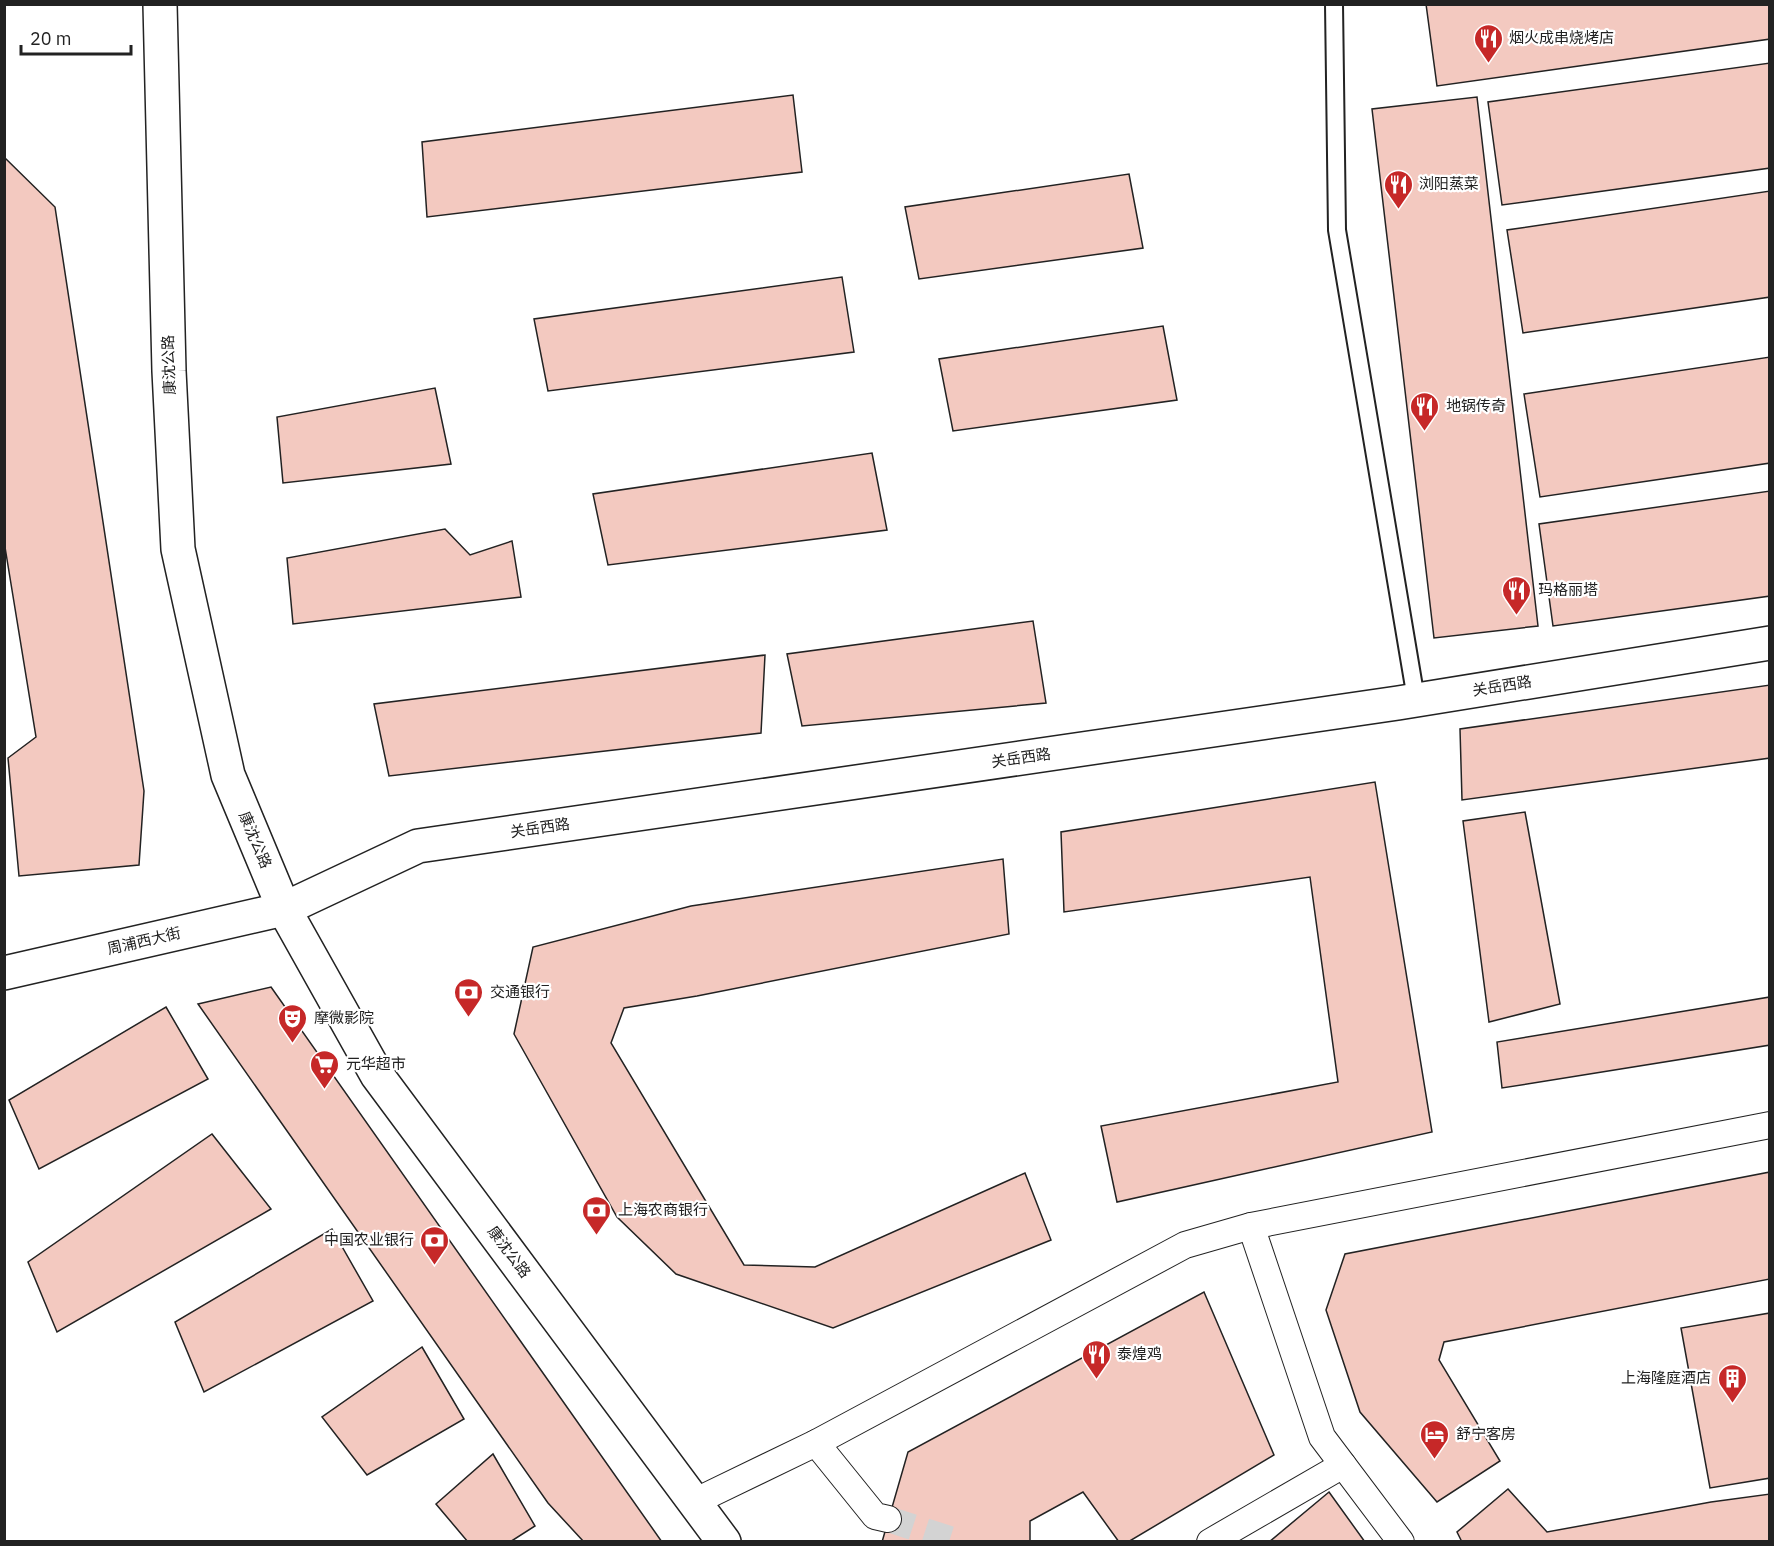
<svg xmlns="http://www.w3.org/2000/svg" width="1774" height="1546" font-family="'IBM Plex Sans','Noto Sans SC',sans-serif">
<rect width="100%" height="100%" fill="#fff"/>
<g fill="#f3c9c0" stroke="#222" stroke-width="1.5">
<polygon points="1426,4 1770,4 1770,39 1437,86"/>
<polygon points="1770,63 1770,168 1502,205 1488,102"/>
<polygon points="793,95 802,172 427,217 422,142"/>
<polygon points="1477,97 1538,626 1434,638 1372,109"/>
<polygon points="4,157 55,207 144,791 139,865 19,876 8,758 36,737 4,541"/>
<polygon points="1129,174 1143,248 919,279 905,207"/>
<polygon points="1770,191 1770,297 1523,333 1507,230"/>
<polygon points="842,277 854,352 548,391 534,319"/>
<polygon points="1163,326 1177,400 953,431 939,359"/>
<polygon points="1770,357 1770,463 1540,497 1524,394"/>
<polygon points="435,388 451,464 283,483 277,417"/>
<polygon points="872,453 887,530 608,565 593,494"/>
<polygon points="1770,491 1770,596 1553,626 1539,524"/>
<polygon points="445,529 470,555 512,541 521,597 293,624 287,558"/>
<polygon points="1033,621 1046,703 802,726 787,654"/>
<polygon points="765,655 761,733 389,776 374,704"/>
<polygon points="1770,685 1770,758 1462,800 1460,729"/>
<polygon points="1375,782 1432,1132 1117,1202 1101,1126 1338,1082 1310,877 1064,912 1061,832"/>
<polygon points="1525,812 1560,1004 1489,1022 1463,821"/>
<polygon points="1003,859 1009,934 697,996 624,1008 611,1043 744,1265 815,1267 1025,1173 1051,1240 833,1328 676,1274 617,1217 514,1034 533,947 691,906"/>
<polygon points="271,987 662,1542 584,1542 548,1503 198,1004"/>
<polygon points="1770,997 1770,1045 1502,1088 1497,1042"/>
<polygon points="166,1007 208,1079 39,1169 9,1100"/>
<polygon points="212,1134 271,1209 57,1332 28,1262"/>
<polygon points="1770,1172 1770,1279 1444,1342 1439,1360 1500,1461 1437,1502 1360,1412 1326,1310 1345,1254"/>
<polygon points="332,1229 373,1301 204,1392 175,1322"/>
<polygon points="1204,1292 1274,1455 1128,1542 1119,1542 1083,1492 1030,1521 1030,1542 882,1542 908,1452"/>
<polygon points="1770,1313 1770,1478 1710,1488 1681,1328"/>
<polygon points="422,1347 464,1419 367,1475 322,1417"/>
<polygon points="493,1454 535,1526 510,1542 468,1542 436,1504"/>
<polygon points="1508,1489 1547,1532 1711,1502 1770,1494 1770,1542 1462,1542 1457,1532"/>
<polygon points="1329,1492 1365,1542 1269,1542"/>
</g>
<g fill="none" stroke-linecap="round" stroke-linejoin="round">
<polyline stroke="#d3d3d3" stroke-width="26" stroke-dasharray="26 13" stroke-linecap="butt" points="888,1519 959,1542"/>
<defs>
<polyline id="service" points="1334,4 1337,230 1416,699"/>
<g id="pedestrian">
<polyline points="1251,1226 1322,1437 1401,1542"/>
<polyline points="816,1443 875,1516 888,1519"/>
<polyline points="694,1502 816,1443 1185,1245 1251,1226 1770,1125"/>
<polyline points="1210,1542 1343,1465"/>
</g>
<polyline id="minor" points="4,973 284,909 418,846 1398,703 1770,643"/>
<polyline id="tertiary" points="160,4 169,371 178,549 228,775 284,909 377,1075 724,1542"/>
</defs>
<use href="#service" stroke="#222" stroke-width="20"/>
<use href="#pedestrian" stroke="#222" stroke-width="28"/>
<use href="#minor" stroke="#222" stroke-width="36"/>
<use href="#tertiary" stroke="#222" stroke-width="36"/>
<use href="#service" stroke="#fff" stroke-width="16"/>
<use href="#pedestrian" stroke="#fff" stroke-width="26"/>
<use href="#minor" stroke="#fff" stroke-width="33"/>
<use href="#tertiary" stroke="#fff" stroke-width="33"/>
</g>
<defs>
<symbol id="restaurant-pin" viewBox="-11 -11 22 30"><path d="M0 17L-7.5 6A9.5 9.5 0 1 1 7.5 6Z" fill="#c62828" stroke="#fff"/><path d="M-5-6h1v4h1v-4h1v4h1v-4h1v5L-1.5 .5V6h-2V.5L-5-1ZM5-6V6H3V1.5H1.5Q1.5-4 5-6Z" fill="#fff"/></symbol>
<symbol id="bank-pin" viewBox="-11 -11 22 30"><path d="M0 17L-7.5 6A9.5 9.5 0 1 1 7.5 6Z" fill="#c62828" stroke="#fff"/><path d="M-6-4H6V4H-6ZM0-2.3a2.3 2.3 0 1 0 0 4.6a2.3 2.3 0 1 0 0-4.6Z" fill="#fff"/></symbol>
<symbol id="theatre-pin" viewBox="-11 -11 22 30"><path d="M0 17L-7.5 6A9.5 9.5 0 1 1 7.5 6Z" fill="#c62828" stroke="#fff"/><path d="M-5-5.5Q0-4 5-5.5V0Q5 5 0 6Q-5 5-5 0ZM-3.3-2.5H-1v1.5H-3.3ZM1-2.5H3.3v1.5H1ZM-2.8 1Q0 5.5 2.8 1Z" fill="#fff"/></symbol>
<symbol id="supermarket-pin" viewBox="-11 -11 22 30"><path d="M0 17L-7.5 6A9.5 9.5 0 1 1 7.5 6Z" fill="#c62828" stroke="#fff"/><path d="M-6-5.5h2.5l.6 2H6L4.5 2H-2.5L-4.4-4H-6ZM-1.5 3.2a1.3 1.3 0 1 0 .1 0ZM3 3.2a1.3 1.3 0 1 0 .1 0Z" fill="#fff"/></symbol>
<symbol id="building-pin" viewBox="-11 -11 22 30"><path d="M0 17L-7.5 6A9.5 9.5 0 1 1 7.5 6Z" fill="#c62828" stroke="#fff"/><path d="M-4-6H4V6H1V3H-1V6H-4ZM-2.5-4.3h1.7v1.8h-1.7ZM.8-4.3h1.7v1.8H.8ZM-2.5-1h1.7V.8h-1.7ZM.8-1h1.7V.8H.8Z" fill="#fff"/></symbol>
<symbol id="hotel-pin" viewBox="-11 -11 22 30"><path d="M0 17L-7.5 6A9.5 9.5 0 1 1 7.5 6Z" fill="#c62828" stroke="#fff"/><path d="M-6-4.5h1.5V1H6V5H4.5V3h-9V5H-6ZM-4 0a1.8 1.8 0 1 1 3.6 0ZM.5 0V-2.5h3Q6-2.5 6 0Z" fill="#fff"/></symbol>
</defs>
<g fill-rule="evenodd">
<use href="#restaurant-pin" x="1472" y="22" width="33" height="45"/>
<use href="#restaurant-pin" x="1382" y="168" width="33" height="45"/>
<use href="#restaurant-pin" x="1408" y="390" width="33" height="45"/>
<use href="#restaurant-pin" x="1500" y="574" width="33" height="45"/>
<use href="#bank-pin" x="452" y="976" width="33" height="45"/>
<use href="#theatre-pin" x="276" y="1002" width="33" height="45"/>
<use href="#supermarket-pin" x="308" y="1048" width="33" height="45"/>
<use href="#bank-pin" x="580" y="1194" width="33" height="45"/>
<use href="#bank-pin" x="418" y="1224" width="33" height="45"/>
<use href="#restaurant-pin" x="1080" y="1338" width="33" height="45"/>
<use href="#building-pin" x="1716" y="1362" width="33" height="45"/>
<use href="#hotel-pin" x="1418" y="1418" width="33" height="45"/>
</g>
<g text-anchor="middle" stroke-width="4.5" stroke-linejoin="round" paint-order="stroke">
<g font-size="15" fill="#222" stroke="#fff" text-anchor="start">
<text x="1509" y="43">烟火成串烧烤店</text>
<text x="1419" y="189">浏阳蒸菜</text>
<text x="1446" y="411">地锅传奇</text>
<text x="1538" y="595">玛格丽塔</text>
<text x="490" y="997">交通银行</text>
<text x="314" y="1023">摩微影院</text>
<text x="346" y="1069">元华超市</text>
<text x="618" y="1215">上海农商银行</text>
<text x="414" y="1245" text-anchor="end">中国农业银行</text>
<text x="1117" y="1359">泰煌鸡</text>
<text x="1711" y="1383" text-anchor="end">上海隆庭酒店</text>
<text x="1456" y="1439">舒宁客房</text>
</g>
<g font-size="15" fill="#222" stroke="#fff">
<text transform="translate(169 365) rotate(-92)" y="5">康沈公路</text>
<text transform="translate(1502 686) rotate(-9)" y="5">关岳西路</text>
<text transform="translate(1021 758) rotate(-8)" y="5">关岳西路</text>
<text transform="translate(540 828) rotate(-8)" y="5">关岳西路</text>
<text transform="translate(255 840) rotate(67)" y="5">康沈公路</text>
<text transform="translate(144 941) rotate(-13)" y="5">周浦西大街</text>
<text transform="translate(509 1252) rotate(53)" y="5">康沈公路</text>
</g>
</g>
<rect width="1774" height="1546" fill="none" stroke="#222222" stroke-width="12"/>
<path d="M21 45v9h110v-9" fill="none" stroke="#222222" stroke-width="3"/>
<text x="30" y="45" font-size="18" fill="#222222" stroke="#ffffff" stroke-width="4.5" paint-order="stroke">20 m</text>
</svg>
